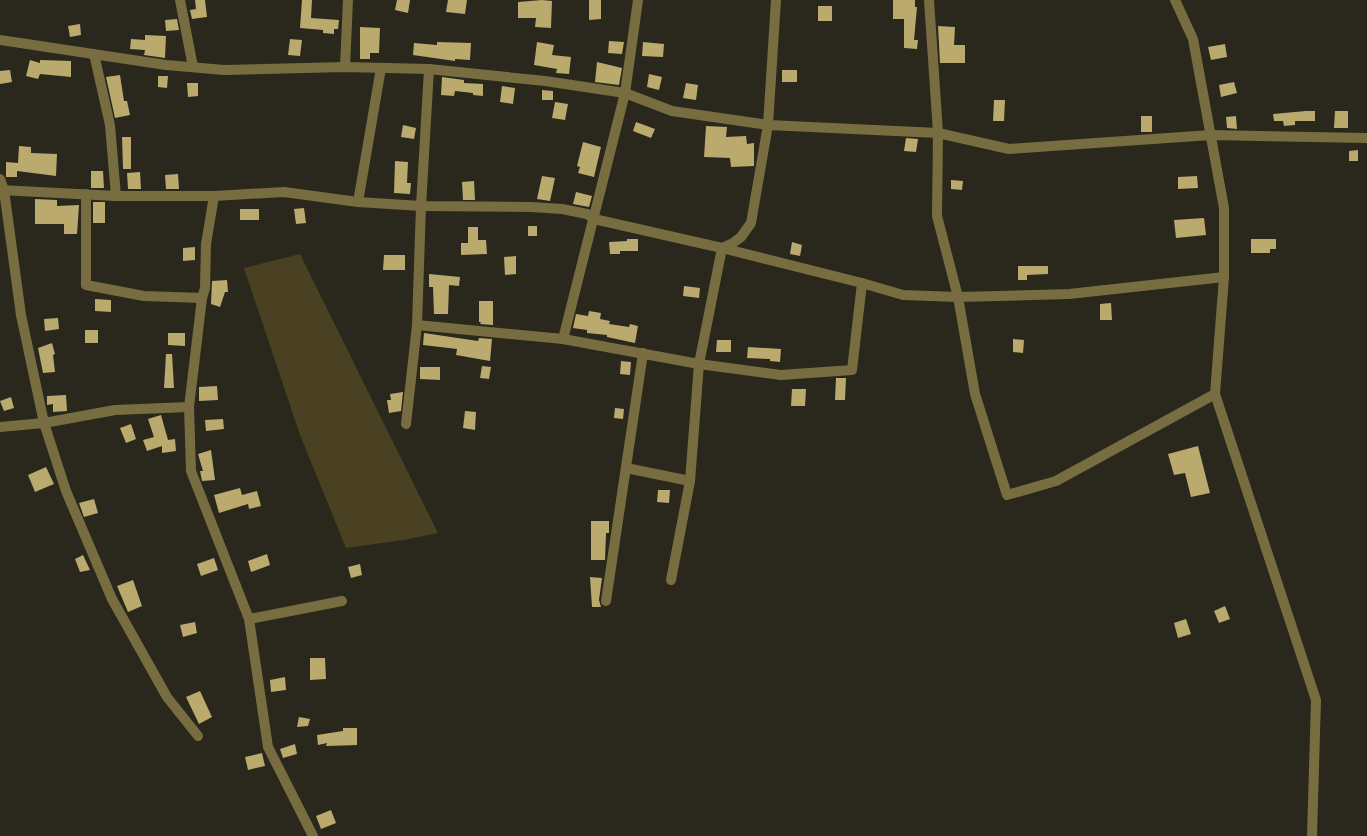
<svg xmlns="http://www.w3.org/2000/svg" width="1367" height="836" font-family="Commissioner,sans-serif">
<rect width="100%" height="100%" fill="#2a271c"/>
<polygon fill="#494121" points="300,254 438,533 404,540 346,548 300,435 244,268"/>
<g fill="#baaa6e">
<polygon points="195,0 205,0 207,17 192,19 190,10 196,9"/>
<polygon points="302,0 312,0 311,18 339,20 338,29 334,29 334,34 323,33 323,30 300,28"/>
<polygon points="397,0 410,0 408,13 395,10"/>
<polygon points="448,0 467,0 465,14 446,12"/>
<polygon points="542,0 552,1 551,28 535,27 536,18 518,18 518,2"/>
<polygon points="589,0 601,0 601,19 589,20"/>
<polygon points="893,0 915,0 915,7 917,7 914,40 918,40 917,49 904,48 904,19 893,19"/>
<rect x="818" y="6" width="14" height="15"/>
<polygon points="177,19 179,30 166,31 165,20"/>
<polygon points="80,24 81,35 70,37 68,26"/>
<polygon points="938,26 955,27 954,45 965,45 965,63 940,63"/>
<polygon points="360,27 380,28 379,53 370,53 370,59 360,59"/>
<polygon points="145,35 166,36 165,58 144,55 145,50 130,49 131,39 145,40"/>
<polygon points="290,39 302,40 300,56 288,55"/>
<polygon points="609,41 624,42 622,54 608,53"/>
<polygon points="437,42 471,43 470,60 455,59 455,61 413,55 414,43 437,45"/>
<polygon points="537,42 554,45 552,55 571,57 569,74 556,73 557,69 534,65"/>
<polygon points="643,42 664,44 663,57 642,56"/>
<polygon points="1225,44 1227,57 1211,60 1208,47"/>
<polygon points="30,60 40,63 40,60 71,61 71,77 40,74 38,79 26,76"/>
<polygon points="597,62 622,68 619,85 595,82"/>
<polygon points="10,70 12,82 0,84 0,71"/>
<rect x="782" y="70" width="15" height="12"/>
<polygon points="649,74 662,77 659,90 647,87"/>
<polygon points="120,75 124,101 127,101 130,115 115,118 106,77"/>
<polygon points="158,76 168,76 167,88 158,87"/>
<polygon points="442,77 464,80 464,83 483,84 483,96 473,95 473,93 455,91 454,96 441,95"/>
<polygon points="1234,82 1237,93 1221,97 1219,85"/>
<polygon points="187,83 198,83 198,96 188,97"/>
<polygon points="686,83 698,85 696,100 683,98"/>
<polygon points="502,86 515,88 513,104 500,102"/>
<polygon points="542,90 553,91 553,100 542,100"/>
<polygon points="994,100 1005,100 1004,121 993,121"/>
<polygon points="555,102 568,104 565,120 552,118"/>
<polygon points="1306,111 1315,111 1315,121 1295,121 1295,125 1284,126 1283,121 1274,121 1273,114"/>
<polygon points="1335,111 1348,111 1348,128 1334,128"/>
<rect x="1141" y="116" width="11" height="16"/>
<polygon points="1236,116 1237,129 1227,128 1226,117"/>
<polygon points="636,122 655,129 651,138 633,131"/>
<polygon points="403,125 416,128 414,139 401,137"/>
<polygon points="706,126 727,127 726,137 746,136 747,144 754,143 754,166 731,167 730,158 704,157"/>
<polygon points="122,137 131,137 131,169 123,169"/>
<polygon points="906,138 918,139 916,152 904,151"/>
<polygon points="583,142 601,147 594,177 578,173 580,167 577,166"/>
<polygon points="19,146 31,147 31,153 57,154 56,176 17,171 17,177 6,177 6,162 18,163"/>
<polygon points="1358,150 1358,161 1349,161 1349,151"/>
<polygon points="395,161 408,162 407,183 411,183 410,194 394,193"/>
<polygon points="91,171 103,171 104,188 91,188"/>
<polygon points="140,172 141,189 128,189 127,173"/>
<polygon points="178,174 179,189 166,189 165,175"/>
<polygon points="542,176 555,178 550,201 537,199"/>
<polygon points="1197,176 1198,188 1178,189 1178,177"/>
<polygon points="951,180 963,181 962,190 951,189"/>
<polygon points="474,181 475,200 463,200 462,182"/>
<polygon points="576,192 592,196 589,207 573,204"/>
<polygon points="35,199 57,200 57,206 79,205 77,234 64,234 64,224 35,224"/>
<rect x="93" y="202" width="12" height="21"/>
<polygon points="304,208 306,223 296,224 294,209"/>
<rect x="240" y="209" width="19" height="11"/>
<polygon points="1204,218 1206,235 1176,238 1174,220"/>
<rect x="528" y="226" width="9" height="10"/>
<polygon points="468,227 478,227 478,240 486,240 487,254 461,255 461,243 468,243"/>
<polygon points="627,239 638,239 638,251 620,251 620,254 610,254 609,242 627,241"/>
<polygon points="1251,239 1276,239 1276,249 1270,249 1270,253 1251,253"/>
<polygon points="792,242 802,245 800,256 790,254"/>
<polygon points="195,247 195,260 183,261 183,248"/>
<polygon points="384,255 405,255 405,270 383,270"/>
<polygon points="516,256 516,274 505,275 504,257"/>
<polygon points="1018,266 1048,266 1048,274 1027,275 1027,280 1018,280"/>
<polygon points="429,274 460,277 459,286 449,285 448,314 434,314 433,287 429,287"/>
<polygon points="227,280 228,292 225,292 220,307 211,304 212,281"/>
<polygon points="684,286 700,288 699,298 683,296"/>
<polygon points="95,299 111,300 111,312 95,311"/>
<polygon points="479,301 493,301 493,325 480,324 481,322 479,322"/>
<polygon points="1111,303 1112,320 1100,320 1100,304"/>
<polygon points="589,311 601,313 600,319 610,321 609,324 629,327 630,324 638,326 635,343 607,337 607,335 587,333 587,330 573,328 576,314 588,316"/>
<polygon points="58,318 59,329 45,331 44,319"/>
<rect x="85" y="330" width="13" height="13"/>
<polygon points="168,333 185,333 185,346 168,345"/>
<polygon points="424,333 478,341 479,338 492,339 490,361 456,355 457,349 423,345"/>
<polygon points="1013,339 1024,340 1023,353 1013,352"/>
<polygon points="717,340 731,340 731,352 716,352"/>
<polygon points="52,343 55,354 53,355 55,372 43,373 38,348"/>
<polygon points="748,347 781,349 780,362 770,361 770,359 747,358"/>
<polygon points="166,354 172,354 174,388 164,388"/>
<polygon points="621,361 631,362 630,375 620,374"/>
<polygon points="482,366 491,367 489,379 480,378"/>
<polygon points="420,367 440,367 440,380 420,379"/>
<polygon points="836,378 846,378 845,400 835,400"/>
<polygon points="217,386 218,400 199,401 199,387"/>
<polygon points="792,389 806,389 805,406 791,406"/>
<polygon points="403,392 401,411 389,413 387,400 391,400 390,394"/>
<polygon points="66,395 67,411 53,412 53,404 47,405 47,396"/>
<polygon points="11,397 14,408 4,411 0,401"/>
<polygon points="615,408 624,409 623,419 614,418"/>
<polygon points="465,411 476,412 475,430 463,428"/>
<polygon points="161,415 168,440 175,439 176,451 162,453 162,446 147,451 143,440 154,437 148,419"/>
<polygon points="223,419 224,429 206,431 205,420"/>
<polygon points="131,424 136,439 126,443 120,428"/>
<polygon points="1198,446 1210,493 1191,497 1185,473 1174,475 1168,454"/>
<polygon points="211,450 215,480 202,481 200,471 203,471 198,454"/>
<polygon points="46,467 54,484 35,492 28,475"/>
<polygon points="240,488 242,495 257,491 261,506 249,509 248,504 219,513 214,495"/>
<polygon points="658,490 670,490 669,503 657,502"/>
<polygon points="94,499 98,513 84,517 79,503"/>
<polygon points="591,521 609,521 609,533 606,533 605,560 591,560"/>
<polygon points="267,554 270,565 251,572 248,561"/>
<polygon points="83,555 90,570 80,572 75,559"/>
<polygon points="214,558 218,570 201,576 197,564"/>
<polygon points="360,564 362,575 351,578 348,567"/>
<polygon points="590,577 602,578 599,600 601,607 592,607"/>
<polygon points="133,580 142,606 128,612 117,586"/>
<polygon points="1225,606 1230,619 1219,623 1214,611"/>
<polygon points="1186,619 1191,634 1178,638 1174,623"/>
<polygon points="195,622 197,633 183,637 180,625"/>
<polygon points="310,658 325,658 326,679 310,680"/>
<polygon points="285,677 286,690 271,692 270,680"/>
<polygon points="200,691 212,717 199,724 186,697"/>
<polygon points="299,717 310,719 308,726 297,727"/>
<polygon points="343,728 357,728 357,745 326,746 327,743 318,745 317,735 343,731"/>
<polygon points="295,744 297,754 283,758 280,749"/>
<polygon points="262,753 265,766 248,770 245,757"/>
<polygon points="331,810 336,823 321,829 316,816"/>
</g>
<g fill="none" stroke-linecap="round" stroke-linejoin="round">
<g stroke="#786d41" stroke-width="10">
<polyline points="180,0 193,67"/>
<polyline points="929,0 938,133 937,216 958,297 975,394 1007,495 1056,481 1215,394"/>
<polyline points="1175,0 1193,39 1224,208 1224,277 1215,394 1316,700 1312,836"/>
<polyline points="0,40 166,65 224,70 345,67 429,69 545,81 625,93 672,111 768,125 938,133 1009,149 1211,135 1367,138"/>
<polyline points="94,54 110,125 116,196"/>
<polyline points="345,67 348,0"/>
<polyline points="0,179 4,190 21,315 44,423 66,491 112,599 167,697 198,736"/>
<polyline points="0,190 116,196 214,196 284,192 358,202 421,206 531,207 562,209 587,214 594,219 722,248 862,283 903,295 958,297 1069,294 1224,277"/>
<polyline points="86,194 86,285 144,296 202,298"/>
<polyline points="214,196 206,244 205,288 202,298 189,407 191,471 249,619 268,747 313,836"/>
<polyline points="358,202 381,68"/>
<polyline points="417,325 563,339 699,364 781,375 852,370 862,283"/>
<polyline points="563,339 625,93 638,0"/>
<polyline points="406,424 417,325 421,206 429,69"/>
<polyline points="0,427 44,423 115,410 189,407"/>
<polyline points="626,468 690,481"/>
<polyline points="671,580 690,481 699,364 722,248 733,243 741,237 751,223 768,125 776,0"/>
<polyline points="606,601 643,353"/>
<polyline points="249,619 342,601"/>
</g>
</g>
</svg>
